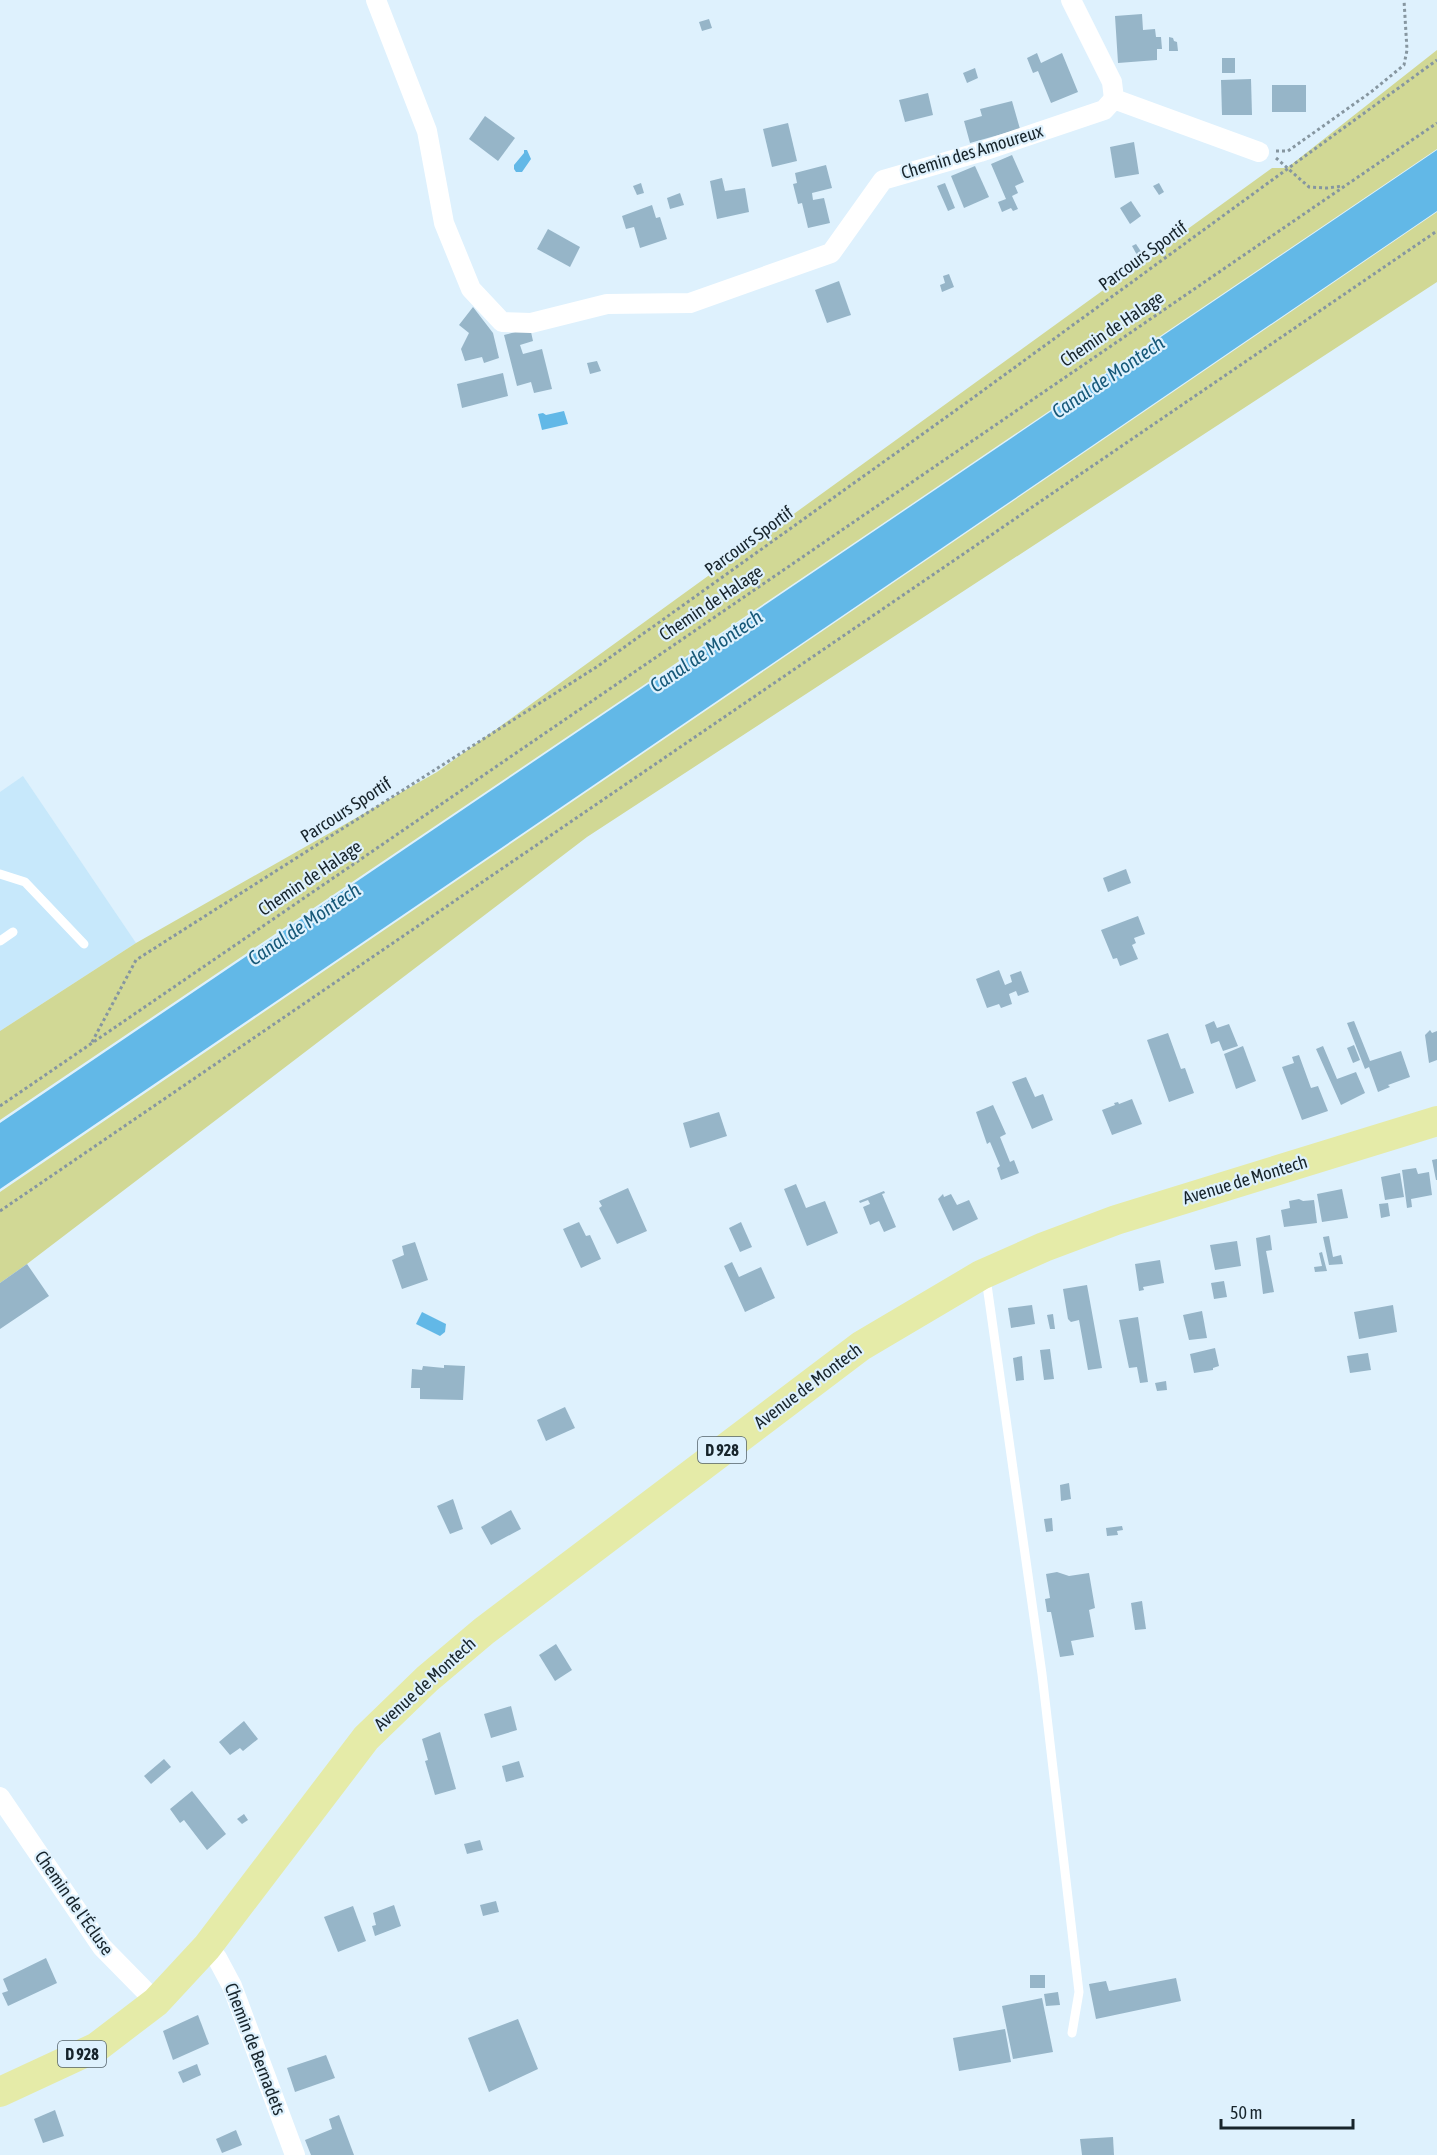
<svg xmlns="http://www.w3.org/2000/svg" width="1437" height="2155" font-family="'Asap Condensed',sans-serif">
<rect width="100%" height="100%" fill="#def1fd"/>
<polygon fill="#c7e8fb" points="23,776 136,943 0,1031 0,792"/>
<g fill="#d1d895">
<polygon points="1437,50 1437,149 0,1120 0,1031 136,943 437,772 1272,168 1287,168"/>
<polygon points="1437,212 1437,282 587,837 27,1264 0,1283 0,1192"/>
</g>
<g fill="#62b8e7">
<polygon points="524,150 527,150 531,159 522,172 516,172 514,169 514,165 524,153"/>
<polygon points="1437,150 1437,211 0,1189 0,1123"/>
<polygon points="564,411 568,424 542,430 538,414 543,413 546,415"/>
<polygon points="422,1312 446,1324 445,1332 440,1336 416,1324"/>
</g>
<g fill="#96b5c8">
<polygon points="1142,14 1143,30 1155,29 1156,37 1161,37 1162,49 1157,49 1157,60 1118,63 1115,16"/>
<polygon points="709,19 712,28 702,31 699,22"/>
<polygon points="1169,37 1173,38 1174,41 1177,42 1178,51 1169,51"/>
<polygon points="1037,53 1041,63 1062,53 1078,92 1051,103 1038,71 1033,73 1027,58"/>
<rect x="1222" y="58" width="13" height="15"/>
<polygon points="975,68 978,78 967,83 963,73"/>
<polygon points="1251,79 1252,115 1222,115 1221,80"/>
<rect x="1272" y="85" width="34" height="27"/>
<polygon points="928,93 933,115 905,122 899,100"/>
<polygon points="1012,101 1020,129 970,143 964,121 982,116 980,109"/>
<polygon points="485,116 515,138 498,161 469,139"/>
<polygon points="788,123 797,161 772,167 763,129"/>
<polygon points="1134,142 1139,174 1115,178 1110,147"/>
<polygon points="1012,155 1024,182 1015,186 1018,193 1012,196 1018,209 1013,211 1011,208 1002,212 998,202 1006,199 991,164"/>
<polygon points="826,165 832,188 812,193 813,200 824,198 830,223 808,228 802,203 798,204 793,184 797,183 795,173"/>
<polygon points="975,166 989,197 964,208 951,176"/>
<polygon points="722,178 725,191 745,188 749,212 717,219 710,181"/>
<polygon points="641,183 644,193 637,195 633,186"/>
<polygon points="945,183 955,208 948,211 937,186"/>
<polygon points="1159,183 1164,192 1159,195 1153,186"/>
<polygon points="680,193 684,205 670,209 667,198"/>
<polygon points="1131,201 1141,216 1130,224 1120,208"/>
<polygon points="652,205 656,218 660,217 667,239 640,248 634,227 626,229 622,216"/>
<polygon points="548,229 580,247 570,267 537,249"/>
<polygon points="1136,244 1142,253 1137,255 1132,246"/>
<polygon points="949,274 954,287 942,292 940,285 945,283 943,276"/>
<polygon points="839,281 851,315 827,323 815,290"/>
<polygon points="473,307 493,333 499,358 484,363 482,357 465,361 461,349 469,333 459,325"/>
<polygon points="519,331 531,332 533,341 520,345 523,354 542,349 552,389 534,393 531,382 517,386 504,335"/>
<polygon points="597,361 601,371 590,374 587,363"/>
<polygon points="503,373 508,396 462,408 457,384"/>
<polygon points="1126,869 1131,883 1108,892 1103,878"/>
<polygon points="1138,916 1145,934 1134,938 1136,943 1132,945 1138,959 1120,966 1117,958 1113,959 1101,930"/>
<polygon points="999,970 1005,985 1012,982 1010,975 1021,971 1029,992 1018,996 1016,991 1009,994 1012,1004 1001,1008 999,1004 987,1008 976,979"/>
<polygon points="1214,1021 1217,1028 1229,1024 1238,1046 1223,1051 1219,1041 1211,1044 1205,1025"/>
<polygon points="1354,1021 1370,1061 1401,1051 1410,1077 1388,1085 1390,1087 1378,1092 1369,1067 1365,1069 1347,1023"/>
<polygon points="1430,1030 1432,1033 1437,1031 1437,1060 1429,1063 1425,1035"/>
<polygon points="1168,1033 1181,1069 1185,1068 1194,1093 1169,1102 1147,1040"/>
<polygon points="1354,1045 1360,1060 1353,1063 1347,1048"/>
<polygon points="1243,1046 1256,1081 1236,1089 1224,1054"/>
<polygon points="1323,1046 1337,1079 1356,1072 1365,1093 1341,1105 1316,1049"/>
<polygon points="1299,1055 1311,1088 1318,1086 1328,1111 1302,1120 1282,1067 1294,1063 1292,1057"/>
<polygon points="1026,1077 1035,1097 1043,1094 1053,1120 1032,1129 1012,1082"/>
<polygon points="1132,1099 1142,1124 1112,1135 1102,1110 1115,1105 1114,1103 1118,1102 1119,1104"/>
<polygon points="993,1105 1006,1134 1000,1137 1010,1162 1014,1160 1019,1173 1001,1180 997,1168 1000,1166 990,1142 987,1144 976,1112"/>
<polygon points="719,1112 727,1136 690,1148 683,1123"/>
<polygon points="1437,1159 1437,1180 1436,1180 1432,1160"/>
<polygon points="1416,1168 1418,1174 1429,1172 1432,1195 1411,1199 1412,1207 1407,1208 1402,1170"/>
<polygon points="1400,1173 1404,1197 1385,1200 1381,1177"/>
<polygon points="796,1184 806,1208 825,1201 838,1233 807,1246 784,1189"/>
<polygon points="628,1188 647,1231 617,1244 599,1208 602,1206 599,1201"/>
<polygon points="1342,1189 1348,1218 1322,1222 1317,1194"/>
<polygon points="884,1191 885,1193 882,1194 896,1227 884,1232 879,1221 870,1225 863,1207 870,1204 868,1200 860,1203 859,1201"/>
<polygon points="943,1194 944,1197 951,1194 957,1205 969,1200 978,1219 953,1231 938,1199"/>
<polygon points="1299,1199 1303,1201 1314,1200 1317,1223 1284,1227 1281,1210 1290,1208 1289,1201"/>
<polygon points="1388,1203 1390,1216 1381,1218 1379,1204"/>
<polygon points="579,1222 586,1236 590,1235 601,1259 581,1268 563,1229"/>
<polygon points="741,1222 752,1247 740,1252 729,1228"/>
<polygon points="1270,1235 1272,1250 1266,1251 1274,1292 1263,1294 1256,1238"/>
<polygon points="1329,1236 1333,1257 1341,1255 1343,1264 1329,1265 1323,1237"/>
<polygon points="1237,1241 1241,1266 1215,1270 1210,1245"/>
<polygon points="415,1242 428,1280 402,1289 392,1260 404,1255 402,1246"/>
<polygon points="1322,1252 1327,1271 1315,1272 1314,1267 1322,1266 1319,1253"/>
<polygon points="1160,1260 1164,1283 1143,1287 1144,1290 1139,1291 1135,1264"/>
<polygon points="732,1262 739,1277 761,1267 775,1298 745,1312 724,1266"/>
<polygon points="27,1264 49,1296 0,1329 0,1283"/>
<polygon points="1224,1281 1227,1297 1214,1299 1211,1283"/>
<polygon points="1087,1285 1102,1368 1088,1370 1079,1320 1071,1322 1068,1319 1063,1289"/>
<polygon points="1032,1305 1035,1324 1011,1328 1008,1308"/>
<polygon points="1393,1305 1397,1332 1359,1339 1354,1312"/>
<polygon points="1202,1311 1207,1338 1189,1340 1183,1315"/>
<polygon points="1053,1314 1055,1329 1050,1329 1047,1315"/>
<polygon points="1138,1317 1148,1382 1140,1383 1137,1367 1129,1368 1119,1320"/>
<polygon points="1215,1348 1219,1366 1213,1368 1213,1370 1194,1373 1190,1354"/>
<polygon points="1050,1349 1054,1379 1044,1380 1040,1350"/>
<polygon points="1368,1353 1371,1370 1350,1373 1347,1356"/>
<polygon points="1022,1356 1024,1380 1016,1381 1013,1358"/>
<polygon points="444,1365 465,1366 463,1400 420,1399 420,1388 411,1388 412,1369 422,1370 423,1366 444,1368"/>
<polygon points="1166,1381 1167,1390 1157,1391 1155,1383"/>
<polygon points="565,1407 575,1428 546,1441 537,1420"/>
<polygon points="1069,1483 1071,1499 1061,1501 1060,1485"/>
<polygon points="453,1499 463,1529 450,1534 437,1506"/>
<polygon points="511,1510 521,1529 491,1545 481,1527"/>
<polygon points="1052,1518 1053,1531 1046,1532 1044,1519"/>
<polygon points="1122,1526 1123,1530 1117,1531 1118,1535 1107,1536 1106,1528"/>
<polygon points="1057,1572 1069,1576 1089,1573 1095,1608 1089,1610 1094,1637 1071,1641 1074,1655 1060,1657 1051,1612 1047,1612 1045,1599 1050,1598 1046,1574"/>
<polygon points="1142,1601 1146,1629 1135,1630 1131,1603"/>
<polygon points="556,1644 572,1670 555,1681 539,1655"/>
<polygon points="511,1706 517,1730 491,1738 484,1714"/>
<polygon points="244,1721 258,1739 243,1751 240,1748 230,1755 219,1742"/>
<polygon points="440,1732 456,1789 435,1795 425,1761 428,1760 422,1739"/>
<polygon points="164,1759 171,1767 151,1784 144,1776"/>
<polygon points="519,1761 524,1777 506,1782 502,1766"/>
<polygon points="192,1791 226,1834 207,1850 184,1820 180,1823 170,1809"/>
<polygon points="244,1814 248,1820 242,1824 237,1819"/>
<polygon points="480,1840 483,1850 467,1854 464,1844"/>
<polygon points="496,1901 499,1912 483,1916 480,1905"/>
<polygon points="394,1905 401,1926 375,1936 372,1926 376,1925 373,1913"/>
<polygon points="353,1906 366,1941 338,1952 324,1917"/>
<polygon points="46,1958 57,1983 8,2006 2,1993 8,1991 3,1979"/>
<rect x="1030" y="1975" width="15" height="13"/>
<polygon points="1176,1978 1181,2001 1096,2019 1089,1984 1106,1981 1109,1991"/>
<polygon points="1058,1992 1060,2005 1046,2006 1044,1994"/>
<polygon points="1042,1998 1053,2052 1013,2059 1002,2006"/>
<polygon points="198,2015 209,2044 173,2060 163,2031"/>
<polygon points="518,2019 538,2069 489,2092 468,2038"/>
<polygon points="1005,2029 1011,2062 959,2071 953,2038"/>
<polygon points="326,2055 335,2078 295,2092 287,2068"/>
<polygon points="197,2064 201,2075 183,2083 178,2072"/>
<polygon points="55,2110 64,2136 43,2143 34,2119"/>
<polygon points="339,2115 354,2155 311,2155 305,2140 332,2129 329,2119"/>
<polygon points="236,2130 242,2145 222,2153 216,2139"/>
<polygon points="1113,2137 1114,2155 1082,2155 1080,2139"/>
</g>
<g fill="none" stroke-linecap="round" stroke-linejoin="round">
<g stroke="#8696a0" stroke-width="3" stroke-dasharray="3 3" stroke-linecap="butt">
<polyline points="1276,151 1288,151 1371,92 1404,65 1407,50 1404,0"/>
<polyline points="1276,158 1309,187 1327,188 1343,186"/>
<polyline points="92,1042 136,960 598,666 959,408 1437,60"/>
<polyline points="0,1106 1437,123"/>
<polyline points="0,1211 1437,231"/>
</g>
<g stroke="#fff" stroke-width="9">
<polyline points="0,874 25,882 84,944"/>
<polyline points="0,941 13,932"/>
<polyline points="983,1279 987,1285 1042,1674 1079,1992 1072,2033"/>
</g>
<g stroke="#fff" stroke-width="20">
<polyline points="376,0 427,131 444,223 471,289 502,322 531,323 607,304 690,303 831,253 883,180 980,152 1104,110 1114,99"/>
<polyline points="1071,0 1112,82 1114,99 1259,152"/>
<polyline points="0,1797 102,1947 156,2002"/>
<polyline points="207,1947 217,1958 232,1986 295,2155"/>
</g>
<polyline stroke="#e5eba8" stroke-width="30" points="0,2092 97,2047 156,2002 207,1947 366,1738 427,1679 484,1631 861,1346 981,1275 1044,1247 1116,1220 1437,1121"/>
</g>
<g text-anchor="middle" stroke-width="4.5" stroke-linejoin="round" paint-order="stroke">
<g fill="#def1fd" stroke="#53626a" stroke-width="1.5">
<rect x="698" y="1437" width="48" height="26" rx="4.5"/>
<rect x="58" y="2041" width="48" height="26" rx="4.5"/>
</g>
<g font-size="16" font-weight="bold" fill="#17242b">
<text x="722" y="1456">D 928</text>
<text x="82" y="2060">D 928</text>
</g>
<g font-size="18" fill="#17242b" stroke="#def1fd">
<text transform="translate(972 152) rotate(-17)" y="6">Chemin des Amoureux</text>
<text transform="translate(1143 256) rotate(-36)" y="6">Parcours Sportif</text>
<text transform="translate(1112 329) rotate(-34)" y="6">Chemin de Halage</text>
<text transform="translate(749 541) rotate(-36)" y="6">Parcours Sportif</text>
<text transform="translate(711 603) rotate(-34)" y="6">Chemin de Halage</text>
<text transform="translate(346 810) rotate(-33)" y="6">Parcours Sportif</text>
<text transform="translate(310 878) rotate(-34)" y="6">Chemin de Halage</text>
<text transform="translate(1245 1180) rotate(-17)" y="6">Avenue de Montech</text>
<text transform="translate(808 1386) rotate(-37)" y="6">Avenue de Montech</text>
<text transform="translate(425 1684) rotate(-42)" y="6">Avenue de Montech</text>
<text transform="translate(74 1903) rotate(55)" y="6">Chemin de l'Écluse</text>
<text transform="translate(255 2049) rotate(69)" y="6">Chemin de Bernadets</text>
</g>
<g font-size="20" font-style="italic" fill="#165878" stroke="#def1fd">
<text transform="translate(1108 377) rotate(-34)" y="7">Canal de Montech</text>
<text transform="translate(706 651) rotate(-34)" y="7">Canal de Montech</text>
<text transform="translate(304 924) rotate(-34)" y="7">Canal de Montech</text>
</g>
</g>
<path d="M1221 2119v9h132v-9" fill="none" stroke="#17242b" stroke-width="3"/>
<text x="1230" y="2119" font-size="18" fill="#17242b" stroke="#def1fd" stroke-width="4.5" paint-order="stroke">50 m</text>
</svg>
